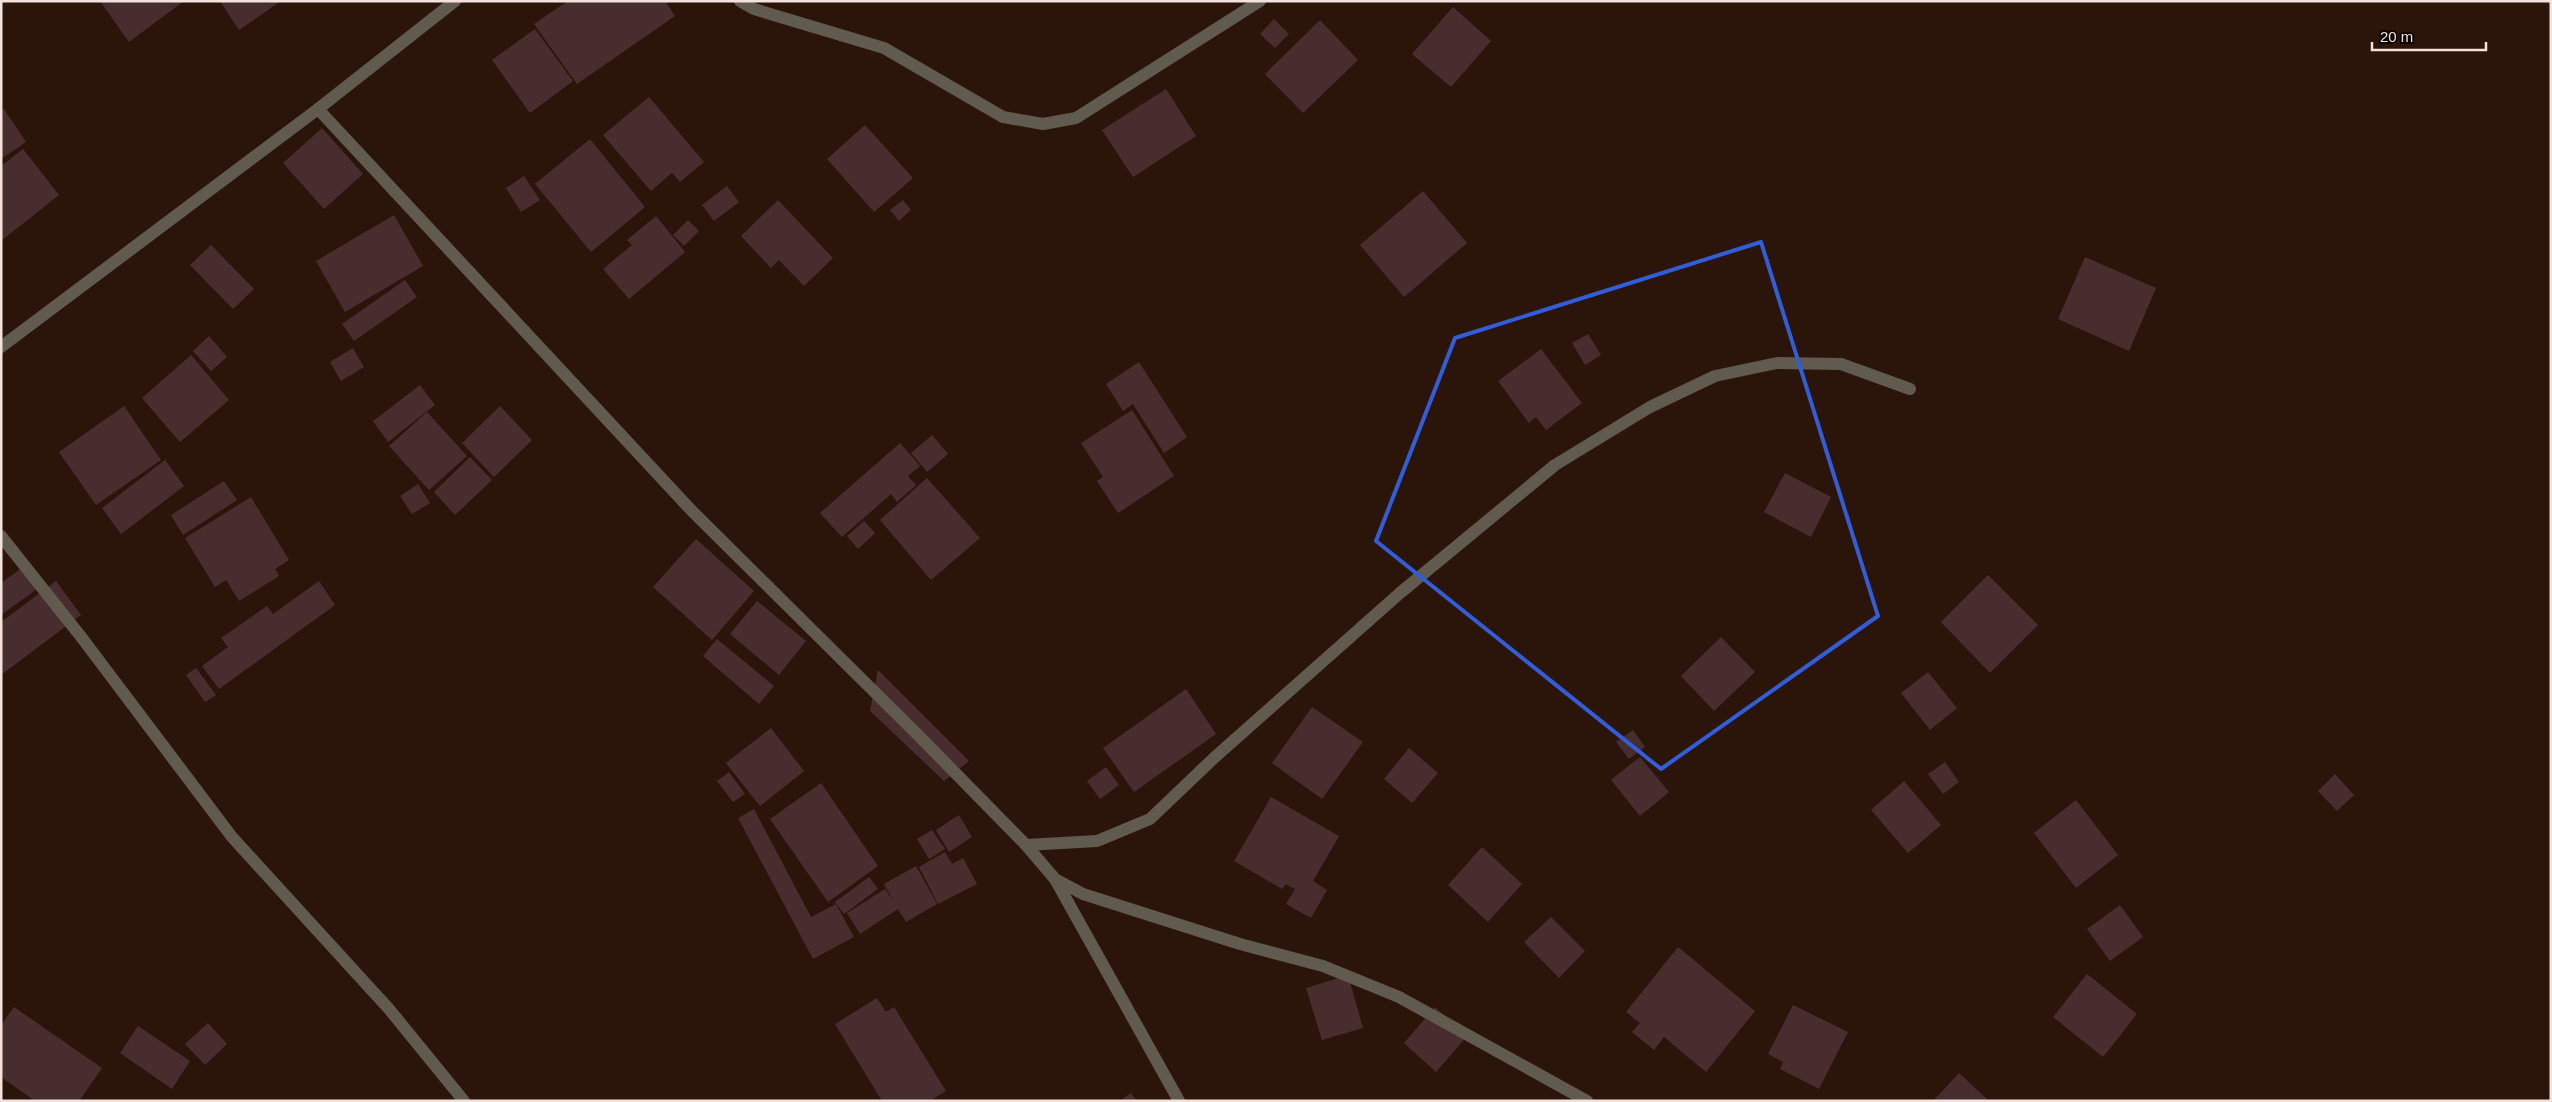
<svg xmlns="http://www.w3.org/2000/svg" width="2552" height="1102" font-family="Helvetica,sans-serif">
<rect width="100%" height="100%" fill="#2b150b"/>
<g fill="#482d2f">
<polygon points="100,1 184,1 129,42"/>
<polygon points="220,1 281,1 239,30"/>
<polygon points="568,1 665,1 675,16 577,84 534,24"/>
<polygon points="1453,7 1491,41 1451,87 1412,54"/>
<polygon points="1274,19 1289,34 1275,48 1260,34"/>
<polygon points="1320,20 1358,60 1303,113 1265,74"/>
<polygon points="535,29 573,81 530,113 492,60"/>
<polygon points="1166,89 1196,136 1133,177 1102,130"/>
<polygon points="649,97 704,162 680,182 672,173 651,191 603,135"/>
<polygon points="4,109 26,142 1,159 1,111"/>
<polygon points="865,125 913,178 874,212 827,159"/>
<polygon points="322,128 363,174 324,209 283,163"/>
<polygon points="590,139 645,207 591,252 535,184"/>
<polygon points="23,149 59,195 1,241 1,166"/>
<polygon points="524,176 540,200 521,212 506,188"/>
<polygon points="727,186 739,202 714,221 702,205"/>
<polygon points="1423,191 1467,243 1404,297 1360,245"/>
<polygon points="778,200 833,258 804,286 779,260 771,268 741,236"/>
<polygon points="903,200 911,210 899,221 890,210"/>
<polygon points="394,215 423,266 345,312 316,261"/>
<polygon points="656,216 685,252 629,299 603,269 632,245 627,240"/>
<polygon points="688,220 699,231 684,246 673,235"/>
<polygon points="211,245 254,289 233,309 190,265"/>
<polygon points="2085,257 2156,288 2129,351 2058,319"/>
<polygon points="405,280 417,297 354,341 342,324"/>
<polygon points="1588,334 1601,355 1585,365 1572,343"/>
<polygon points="209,336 227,357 211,371 193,351"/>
<polygon points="353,348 364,367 341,381 330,362"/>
<polygon points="1541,349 1582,403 1546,430 1536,417 1529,423 1498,381"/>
<polygon points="191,355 229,400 180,442 142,398"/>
<polygon points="1139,362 1187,437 1164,453 1133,404 1123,411 1106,384"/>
<polygon points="420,385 435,405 388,442 373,421"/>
<polygon points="124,406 161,460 96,505 59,452"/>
<polygon points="500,406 532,440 494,477 462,443"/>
<polygon points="1132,410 1174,476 1118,513 1097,481 1103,477 1081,443"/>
<polygon points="427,412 467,456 429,490 389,446"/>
<polygon points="932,435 948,454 927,472 911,453"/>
<polygon points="900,443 920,466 908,476 916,485 897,502 891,494 842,537 820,513"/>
<polygon points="470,457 492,480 455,515 434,492"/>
<polygon points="165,460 184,486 121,534 102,508"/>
<polygon points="1785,473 1831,497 1811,537 1764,512"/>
<polygon points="927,478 980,538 931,580 880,520"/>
<polygon points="224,481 237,500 183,535 171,515"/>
<polygon points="418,484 430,503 412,514 400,496"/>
<polygon points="251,497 289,560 275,569 279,576 239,601 226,580 215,587 185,538"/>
<polygon points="864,521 875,533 858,549 847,536"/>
<polygon points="696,539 754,591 712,640 653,587"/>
<polygon points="22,568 37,589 1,615 1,583"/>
<polygon points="1988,575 2038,625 1990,673 1941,622"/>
<polygon points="56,581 81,615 1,675 1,622"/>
<polygon points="319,581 335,605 219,689 202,666 228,647 221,638 267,606 273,614"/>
<polygon points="757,601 806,641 779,675 730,634"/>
<polygon points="1721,637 1755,672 1714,711 1681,676"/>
<polygon points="717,639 774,686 759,704 703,656"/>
<polygon points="196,668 216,695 205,702 186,675"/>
<polygon points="878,670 969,761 944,781 870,711"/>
<polygon points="1928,672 1957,708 1930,730 1901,693"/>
<polygon points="1186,689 1216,734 1134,792 1103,748"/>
<polygon points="1312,707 1363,742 1322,799 1272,763"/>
<polygon points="771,728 804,771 760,806 726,763"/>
<polygon points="1633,730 1645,747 1629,759 1616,742"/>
<polygon points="1409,748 1438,773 1412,803 1384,779"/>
<polygon points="1640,757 1669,792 1640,816 1611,780"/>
<polygon points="1945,762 1959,782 1943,794 1928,774"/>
<polygon points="1106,767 1119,785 1100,799 1087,781"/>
<polygon points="729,772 745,794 733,802 717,781"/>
<polygon points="2335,774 2354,795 2337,811 2318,791"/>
<polygon points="1904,781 1941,825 1908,853 1871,810"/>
<polygon points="821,783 878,866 828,902 770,819"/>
<polygon points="1271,797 1339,836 1313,881 1327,890 1311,918 1286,904 1295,889 1286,884 1282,889 1234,861"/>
<polygon points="2076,800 2118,855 2076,888 2034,833"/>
<polygon points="754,809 811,917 836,904 854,937 813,959 738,818"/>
<polygon points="959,815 972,837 949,852 936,830"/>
<polygon points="932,830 945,849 929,859 917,839"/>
<polygon points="1482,847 1522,884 1488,922 1448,885"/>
<polygon points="945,852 952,864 963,858 977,884 938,904 919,867"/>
<polygon points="916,866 937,904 906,922 898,909 860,934 847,913 885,889 894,902 884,884"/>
<polygon points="869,877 878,889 844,914 835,902"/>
<polygon points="2120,905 2143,937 2110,961 2087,929"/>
<polygon points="1551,917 1585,951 1559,978 1524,942"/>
<polygon points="1678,947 1755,1011 1706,1072 1664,1037 1654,1050 1632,1032 1640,1023 1626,1012"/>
<polygon points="2087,974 2137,1014 2103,1057 2053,1017"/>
<polygon points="1348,975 1363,1028 1322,1040 1306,988"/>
<polygon points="877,998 886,1012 894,1007 946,1091 930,1101 882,1101 835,1024"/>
<polygon points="1793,1005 1848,1032 1819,1089 1780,1069 1783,1062 1768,1054"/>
<polygon points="14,1007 102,1068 79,1101 35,1101 1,1077 1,1025"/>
<polygon points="1435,1007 1467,1036 1436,1072 1404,1043"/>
<polygon points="208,1023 227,1044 205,1065 185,1044"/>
<polygon points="138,1026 190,1061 172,1089 120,1053"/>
<polygon points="1959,1073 1989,1101 1933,1101"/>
<polygon points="1131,1093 1137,1101 1120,1101"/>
</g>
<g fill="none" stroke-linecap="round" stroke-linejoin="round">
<g stroke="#615a4f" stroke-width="12">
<polyline points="740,1 754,9 884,48 1003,117 1043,124 1076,118 1260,1"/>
<polyline points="318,109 692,511 921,738 1026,845 1055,879 1083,894 1240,944 1323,966 1399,997 1587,1101"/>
<polyline points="1,347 318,109 455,1"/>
<polyline points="1,536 82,638 232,837 389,1009 464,1101"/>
<polyline points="1026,845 1097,841 1150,819 1215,757 1400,593 1555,465 1650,407 1715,376 1777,363 1841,364 1910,389"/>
<polyline points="1055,879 1179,1101"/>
</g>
</g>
<path fill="none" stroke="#325dd8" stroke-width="4" stroke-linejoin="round" d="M1761,242l117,374 -217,153 -285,-228 79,-203z"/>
<rect width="2552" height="1102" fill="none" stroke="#f3e2db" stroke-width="5"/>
<path d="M2372 42v8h114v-8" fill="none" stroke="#f3e2db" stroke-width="2.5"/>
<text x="2380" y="42" font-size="15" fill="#f3e2db" stroke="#0d0402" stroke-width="4" paint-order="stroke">20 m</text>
</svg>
